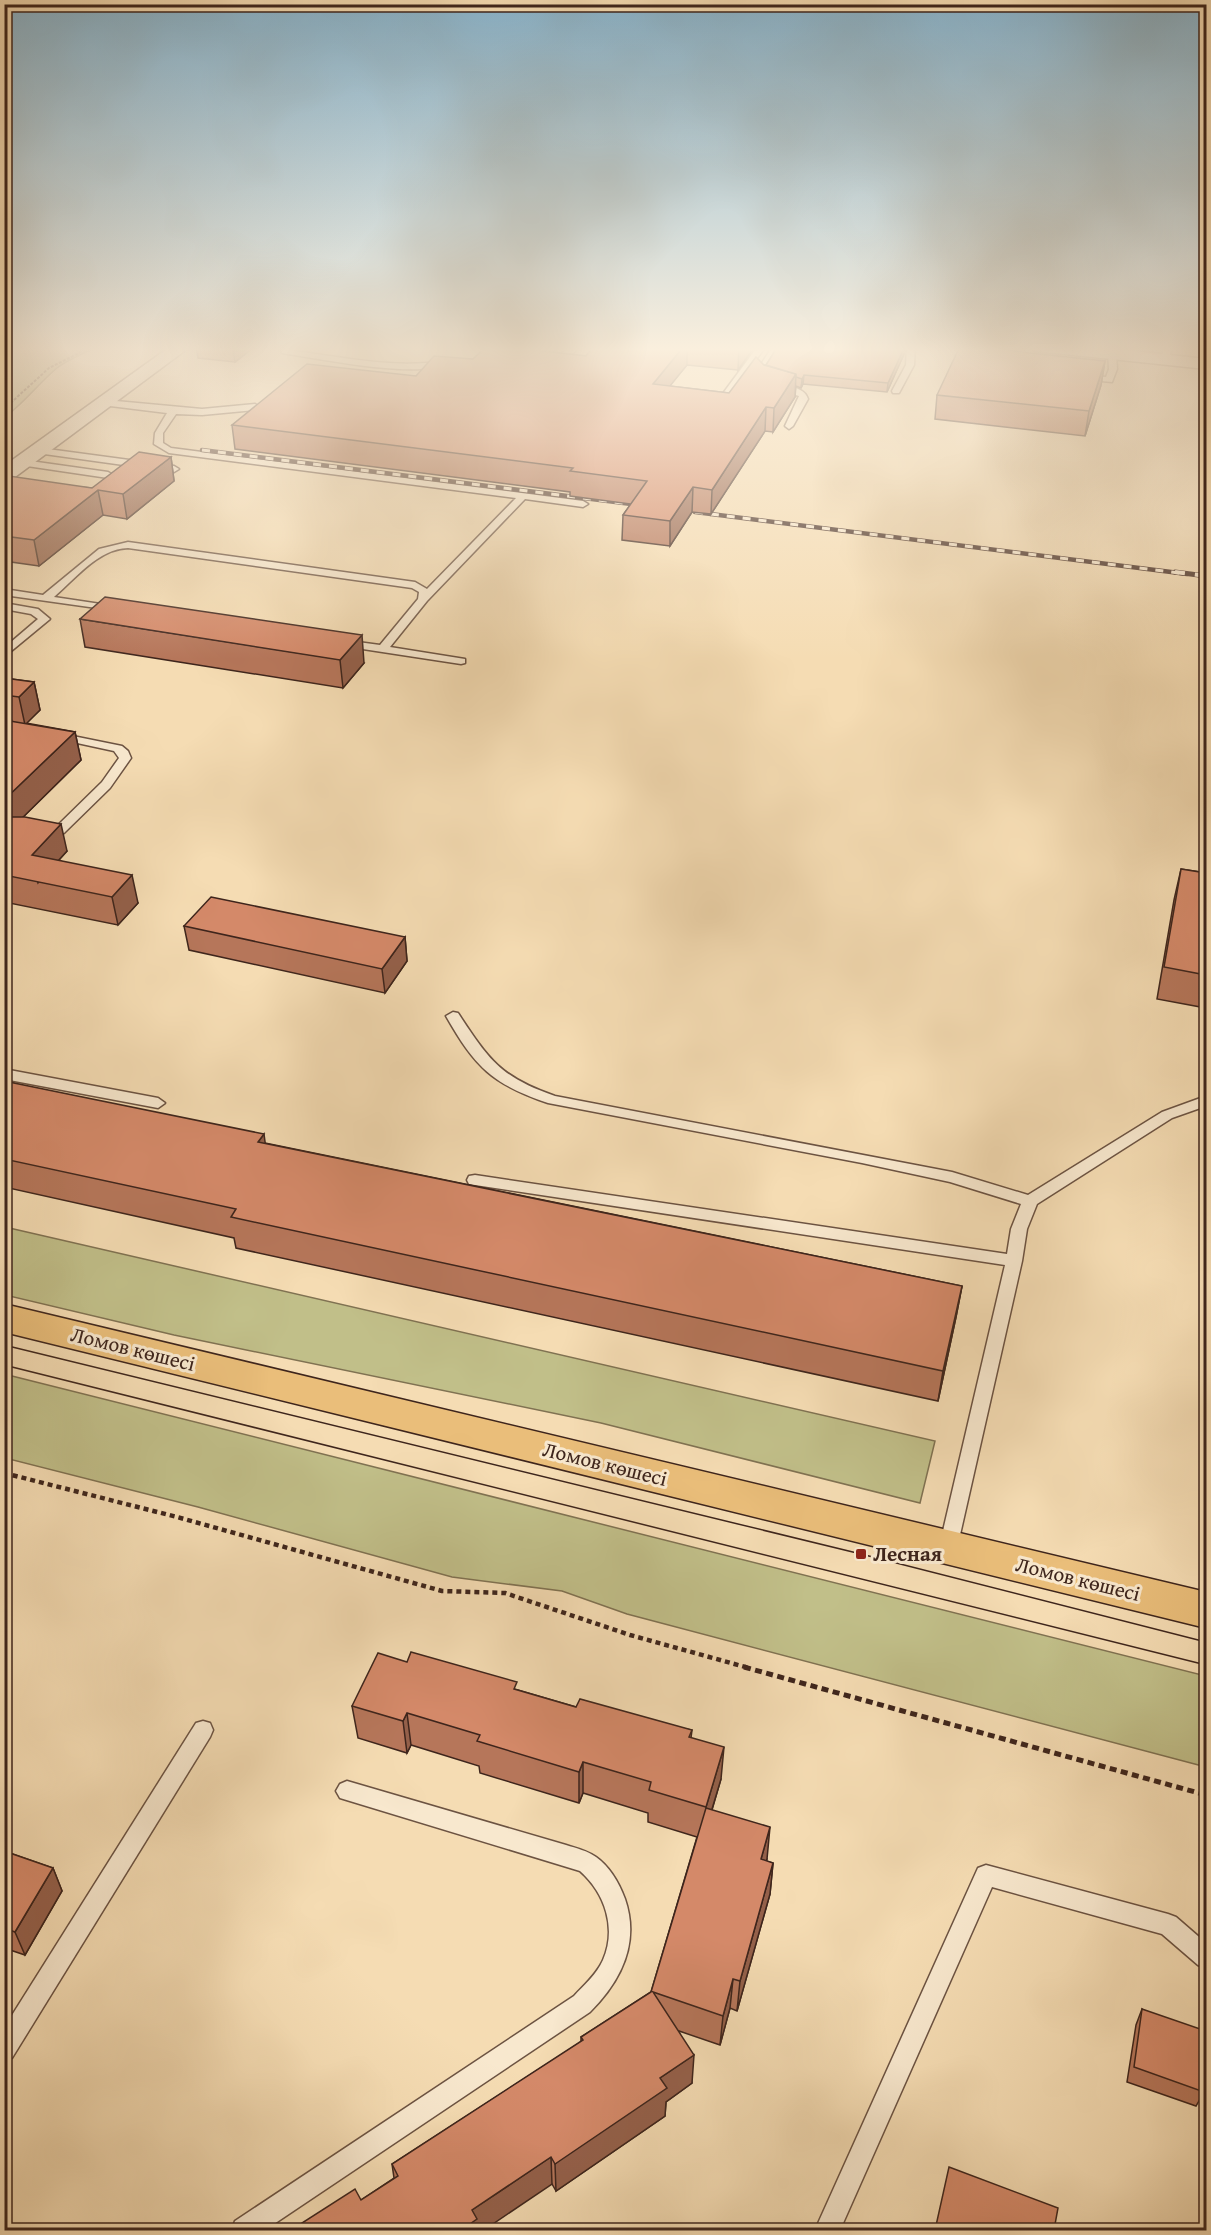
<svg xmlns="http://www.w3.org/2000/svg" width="1211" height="2235" font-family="'Gentium Book Plus',serif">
<rect width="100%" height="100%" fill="#f5dcb3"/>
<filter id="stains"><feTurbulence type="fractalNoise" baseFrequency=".00333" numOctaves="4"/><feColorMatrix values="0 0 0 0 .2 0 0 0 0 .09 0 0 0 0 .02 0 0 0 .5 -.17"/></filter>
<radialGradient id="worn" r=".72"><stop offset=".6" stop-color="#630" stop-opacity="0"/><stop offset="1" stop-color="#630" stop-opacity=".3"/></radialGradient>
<g fill="#c1bf89" stroke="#807252" stroke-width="1.5">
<path d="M5,346h94c-14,7 -31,13 -42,22 -19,16 -33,35 -52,49z"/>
<polygon points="5,1227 935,1441 920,1503 601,1423 174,1335 5,1295"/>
<polygon points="4,1374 1206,1676 1206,1767 627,1614 562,1591 452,1577 198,1507 5,1458"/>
</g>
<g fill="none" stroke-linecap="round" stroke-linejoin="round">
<defs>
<g id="service">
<path d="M281,346h8v3l5,2c49,6 100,18 149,10l4,2c-26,16 -120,-3 -153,-8l-12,-2z"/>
<polygon points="571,346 581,346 566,359 551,363 547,361 560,355"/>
<polygon points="758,346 766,346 719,411 713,411 713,407"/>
<path d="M773,346h8l-19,29c11,13 41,7 46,24l-15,27 -4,3 -4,-3 14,-30 -36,-11 -9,-10z"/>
<polygon points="907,346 915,346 914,365 899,393 893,393 892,391 906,365"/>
<polygon points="1165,346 1173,346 1168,360 1164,362 1160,360"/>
<polygon points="1112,352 1116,354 1117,369 1112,382 1080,379 1079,377 1083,375 1106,377 1109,369 1108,354"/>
<path d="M105,400l97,9 53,-5 4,3 -4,3 -53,5 -26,-1 -13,19v10l8,5 412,53 5,3 -5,3 -58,-8 -98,102 -37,46 75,12v4l-4,1 -118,-18 -5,-3 5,-3 37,5 38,-46 1,-7 -7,-4 -284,-40c-30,1 -52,30 -74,49l60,9 4,1v4l-114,-16v-6l39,6 56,-46 29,-7 287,40 12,7 89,-91 -347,-45 -15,-9 1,-11 12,-20 -65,-8v-4z"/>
<polygon points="40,448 174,466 179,469 174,472 37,453 36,451"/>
<polygon points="23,460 108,472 113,475 108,478 20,465 18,463"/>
<polygon points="4,603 38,609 50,619 4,657 4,648 38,619 31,614 4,609"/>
<polygon points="58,733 122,746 128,751 131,758 110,788 64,833 27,844 4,842 4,834 26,836 56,827 102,782 119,758 114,751 54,738 52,736"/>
<path d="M453,1012l5,1c31,47 42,64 97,83l397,76 76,23 134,-83 44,-16v10l-34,12 -135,86 -10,25 -5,32 -65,287 -2,6 -7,2 -7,-2 -2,-6 66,-283 -530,-80 -6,-1 -2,-4 2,-4 6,-1 532,79 4,-25 10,-25 -71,-22 -88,-19 -314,-60c-56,-19 -73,-36 -102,-87z"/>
<polygon points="4,1069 158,1098 165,1103 158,1108 4,1079"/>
<polygon points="203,1721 210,1723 213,1730 210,1737 12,2058 4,2062 4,2028 196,1723"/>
<path d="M347,1781l219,64c10,3 22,6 30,12 14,10 23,26 29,42 15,44 -4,82 -35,113l-325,218h-33l3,-9 339,-225c10,-11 23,-22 29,-36 14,-32 2,-67 -23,-89l-240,-73 -4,-7 4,-7z"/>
<polygon points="986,1865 1168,1914 1176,1917 1206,1943 1206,1968 1198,1965 1162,1934 992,1887 840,2230 815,2230 978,1868"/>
</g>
<g id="tertiary">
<polygon points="171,346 191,346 11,480 4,482 4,466"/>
<polygon points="1027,346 1089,346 1206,359 1206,369 1035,351"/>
</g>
<polygon id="primary" points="4,1304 1206,1592 1206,1628 4,1332"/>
</defs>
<use href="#service" stroke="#6c5342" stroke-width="3"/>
<use href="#tertiary" stroke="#6c5342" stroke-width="3"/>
<use href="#primary" stroke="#3e251c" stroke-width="3"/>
<polyline stroke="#3e251c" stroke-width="2" stroke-dasharray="3 1.5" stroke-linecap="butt" points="4,409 49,368 93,346"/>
<polyline stroke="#3e251c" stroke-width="4.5" stroke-dasharray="5 4" stroke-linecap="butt" points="4,1473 177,1517 442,1591 505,1593 630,1635 749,1668"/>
<polyline stroke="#3e251c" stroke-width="5" stroke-dasharray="7 4.5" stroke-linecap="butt" points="744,1667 1206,1795"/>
<use href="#service" fill="#f8e8ce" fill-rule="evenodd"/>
<use href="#tertiary" fill="#f8e8ce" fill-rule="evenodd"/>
<use href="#primary" fill="#eabe7a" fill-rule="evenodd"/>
<g stroke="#3e251c" stroke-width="1.5">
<polyline points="4,1345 861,1554 1206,1642"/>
<polyline points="4,1365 1206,1665"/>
</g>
<defs>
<g id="rail-far1">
<polyline points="202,450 647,506"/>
<polyline points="695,512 1187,574"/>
</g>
<polyline id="rail" points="1175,572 1206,576"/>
</defs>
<use href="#rail-far1" stroke="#3e251c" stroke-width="4.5"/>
<use href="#rail" stroke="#3e251c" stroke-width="5"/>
<use href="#rail-far1" stroke="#f8e8ce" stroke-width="3" stroke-dasharray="8" stroke-linecap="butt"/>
<use href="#rail" stroke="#f8e8ce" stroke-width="4" stroke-dasharray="10" stroke-linecap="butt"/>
</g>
<g fill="#b6765a" stroke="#3e251c" stroke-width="1.5">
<polygon points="196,346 255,346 235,362 198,358"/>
<polygon points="487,346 558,346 553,352 586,356 594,346 755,346 738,370 687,365 669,386 729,393 764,365 766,365 778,346 905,346 904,354 887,392 803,384 801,388 796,386 795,397 773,432 765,431 711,514 692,512 670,546 622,540 623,515 631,504 570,496 570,492 235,449 232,425 416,376 473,359"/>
<polygon points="917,346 944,346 942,350 917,347"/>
<polygon points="1105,361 1101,385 1085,436 935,419 937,395"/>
<polygon points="171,457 174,481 127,519 103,515 39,566 4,561 4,480 92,488"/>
<polygon points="80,619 364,663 343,688 85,647"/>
<polygon points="4,678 34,682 40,710 26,723 75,732 81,760 23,817 67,851 59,860 138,903 118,925 4,902"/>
<polygon points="1181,869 1206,873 1206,1008 1157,999 1174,900"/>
<polygon points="184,926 405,937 407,961 385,993 189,950"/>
<polygon points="4,1081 265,1143 962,1286 956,1317 938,1401 236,1248 234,1238 4,1187"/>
<polygon points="407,1662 518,1690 576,1707 692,1730 691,1738 721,1779 712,1810 767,1859 766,1861 773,1863 770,1894 737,2011 730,2008 720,2045 679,2031 692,2083 666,2102 665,2116 556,2191 552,2184 361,2200 394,2178 392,2164 581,2042 581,2037 651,1992 697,1837 648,1822 648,1813 583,1793 579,1803 480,1773 479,1766 411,1745 407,1753 358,1738 352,1706"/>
<polygon points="4,1851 53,1868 62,1891 25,1955 4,1948"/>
<polygon points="1142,2009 1204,2092 1196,2106 1127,2082 1136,2025"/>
</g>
<g fill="#94604a" stroke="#3e251c" stroke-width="1.5">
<polygon points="238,346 255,346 235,362 233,350"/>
<polygon points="533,346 558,346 538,367"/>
<polygon points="684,346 687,346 687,365 653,407 653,384"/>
<polygon points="740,346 755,346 738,370 739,348"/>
<polygon points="905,346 904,354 887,392 888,383"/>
<polygon points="1105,361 1101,385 1085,436 1089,411"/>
<polygon points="796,374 795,397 773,432 774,408"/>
<polygon points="804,375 803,384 801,388 802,379"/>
<polygon points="766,407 765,431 711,514 712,490"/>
<polygon points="171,457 174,481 127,519 123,494"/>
<polygon points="693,487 692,512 670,546 670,521"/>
<polygon points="98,490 103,515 39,566 34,540"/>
<polygon points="362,635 364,663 343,688 340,660"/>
<polygon points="34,682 40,710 25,725 19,697"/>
<polygon points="8,706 15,734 4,744 4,710"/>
<polygon points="75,732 81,760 11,829 4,800"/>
<polygon points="61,824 67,851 38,883 32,855"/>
<polygon points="132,875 138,903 118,925 112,897"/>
<polygon points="405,937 407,961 385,993 382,969"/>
<polygon points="264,1134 268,1164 258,1142"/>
<polygon points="962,1286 956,1317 938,1401 943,1371"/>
<polygon points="407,1713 411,1745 407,1753 403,1721"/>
<polygon points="724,1747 721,1779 703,1839 706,1807"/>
<polygon points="583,1762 583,1793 579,1803 579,1772"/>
<polygon points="770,1827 767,1859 758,1890 761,1859"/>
<polygon points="773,1863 770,1894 737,2011 740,1981"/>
<polygon points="53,1868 62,1891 25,1955 15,1932"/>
<polygon points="733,1979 730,2008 720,2045 723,2016"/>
<polygon points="694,2055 692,2083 666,2102 665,2116 556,2191 555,2164 660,2078"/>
<polygon points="551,2157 552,2184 484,2230 461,2230 472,2210"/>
</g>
<g fill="#d48969" stroke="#3e251c" stroke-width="1.5">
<polygon points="203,346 238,346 233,350"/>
<polygon points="487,346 536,346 533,350 586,356 594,346 684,346 653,384 729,393 756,357 764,365 796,374 774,408 766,407 712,490 693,487 670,521 623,515 647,481 570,471 573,468 232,425 307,364 416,376 434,356 473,359"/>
<polygon points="778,346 905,346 888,383 804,375 802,379 796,377 796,374 766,365"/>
<polygon points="960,346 966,346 1105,361 1089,411 937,395"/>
<polygon points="139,452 171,457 123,494 98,490 34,540 4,536 4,480 9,476 92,488"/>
<polygon points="105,597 362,635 340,660 80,619"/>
<polygon points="4,678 34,682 19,697 4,695"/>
<polygon points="4,720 75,732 4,800"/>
<polygon points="4,817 25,817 61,824 32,855 132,875 112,897 4,875"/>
<polygon points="1181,869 1206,873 1206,975 1164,967"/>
<polygon points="211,897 405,937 382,969 184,926"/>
<polygon points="4,1081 264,1134 258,1142 962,1286 943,1371 231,1217 236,1209 4,1159"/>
<polygon points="411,1652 517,1682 514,1689 576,1707 580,1699 692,1730 689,1737 724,1747 706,1807 649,1790 651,1782 583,1762 579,1772 477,1741 480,1735 407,1713 403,1721 352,1706 378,1653 407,1662"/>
<polygon points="706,1808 770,1827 761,1859 773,1863 740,1981 733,1979 723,2016 653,1992 694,2055 660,2078 667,2088 555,2164 551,2157 472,2210 477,2219 461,2230 291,2230 355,2189 361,2200 398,2176 392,2164 583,2040 581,2037 651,1992"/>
<polygon points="4,1851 53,1868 15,1932 4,1928"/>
<polygon points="1142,2009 1206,2031 1206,2070 1204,2092 1134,2067"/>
<polygon points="949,2167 1058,2208 1054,2230 935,2230"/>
</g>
<linearGradient id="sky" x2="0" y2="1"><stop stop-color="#89b7d2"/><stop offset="0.53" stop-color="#faefdd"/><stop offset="1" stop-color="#faefdd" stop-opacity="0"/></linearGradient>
<rect width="1211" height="659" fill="url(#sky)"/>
<rect fill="#8f2418" stroke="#f8e8ce" stroke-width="2" x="855" y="1548" width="12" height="12" rx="3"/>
<g text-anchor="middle" stroke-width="6" stroke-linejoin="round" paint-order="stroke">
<g font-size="21" fill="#3e251c" stroke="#f8e8ce">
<text transform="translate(133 1349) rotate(14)" y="7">Ломов көшесі</text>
<text transform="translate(605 1464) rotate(14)" y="7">Ломов көшесі</text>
<text transform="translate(1078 1579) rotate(14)" y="7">Ломов көшесі</text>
</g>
<g font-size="21" font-weight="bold" fill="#3e251c" stroke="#f8e8ce" text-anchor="start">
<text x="873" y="1561">Лесная</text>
</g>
</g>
<rect width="1211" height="2235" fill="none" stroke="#f5dcb3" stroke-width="24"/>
<rect x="6" y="6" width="1199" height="2223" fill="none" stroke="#3e251c" stroke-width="3"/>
<rect x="12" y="12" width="1187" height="2211" fill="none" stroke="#3e251c" stroke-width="1.5"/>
<rect width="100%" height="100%" filter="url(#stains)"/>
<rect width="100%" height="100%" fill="url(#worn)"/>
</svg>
